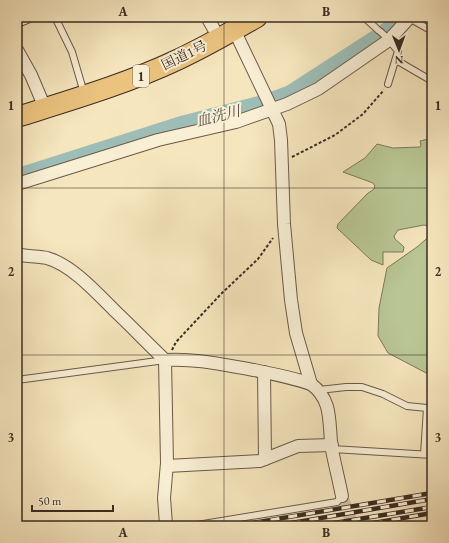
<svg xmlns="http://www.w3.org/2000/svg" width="449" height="543" font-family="'EB Garamond','Noto Serif JP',serif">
<rect width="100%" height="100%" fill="#f6e6be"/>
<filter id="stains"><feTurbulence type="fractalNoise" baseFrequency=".005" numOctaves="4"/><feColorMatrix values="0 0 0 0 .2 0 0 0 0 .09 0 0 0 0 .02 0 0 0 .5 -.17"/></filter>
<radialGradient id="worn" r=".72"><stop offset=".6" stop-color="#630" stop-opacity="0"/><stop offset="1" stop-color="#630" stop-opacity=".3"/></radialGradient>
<g fill="#b9c694" stroke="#7a795c">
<polygon points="432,138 432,227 424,225 398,230 394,236 395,239 404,247 403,252 383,252 383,265 371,260 337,228 338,224 367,194 374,189 375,186 373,183 343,172 365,158 377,144 393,148 420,147 421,145 420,141"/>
<polygon points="432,234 432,376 388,353 378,336 379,308 387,268 417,247"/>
</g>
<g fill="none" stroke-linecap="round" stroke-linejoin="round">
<polyline stroke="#9dbeb7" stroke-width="19" points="17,178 180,126 265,104 290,95 383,35 394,26 401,17"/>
<polyline stroke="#d1c19f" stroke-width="12" stroke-dasharray="12 6" stroke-linecap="butt" points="342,496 353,526"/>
<defs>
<g id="service">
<polyline points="55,17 72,52 84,93"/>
<path d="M364,17c5,5 9,8 14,13 8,5 14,14 20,21l-10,33"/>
<polyline points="409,18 432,31"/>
<polyline points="396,60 432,81"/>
<polyline points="17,380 165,360"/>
<polyline points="319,390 346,387 362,387 383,394 407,406 427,408 424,454"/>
<polyline points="332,449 432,455"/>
<polyline points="191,526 337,502 342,496"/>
</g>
<g id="minor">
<polyline points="207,17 219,38"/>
<polyline points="17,21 27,17"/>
<polyline points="17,50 31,75 45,108"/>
<polyline points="17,184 158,140 236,122 287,104 318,89 389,40 410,17"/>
<path d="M17,254c10,3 20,2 30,4 25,7 50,35 68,53 17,16 33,33 50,49"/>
<polyline points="264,372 265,459"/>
<path d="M311,384c23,17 17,41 21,66 3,15 7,31 10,46"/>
<polyline points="167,466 260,461 298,446 332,445"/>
<path d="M166,524l-2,-26 3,-35 -2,-103c30,-2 60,5 89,10 20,4 39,8 57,14l-15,-51 -5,-33 -7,-76 -3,-84 -2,-16 -41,-86 -2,-9"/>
</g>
<path id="trunk" d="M17,117c54,-17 109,-33 160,-57 28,-13 54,-28 80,-43"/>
</defs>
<use href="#service" stroke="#6a5a4a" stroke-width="8"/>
<use href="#minor" stroke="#6a5a4a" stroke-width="14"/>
<use href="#trunk" stroke="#3b2c23" stroke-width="22"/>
<g stroke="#3b2c23" stroke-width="2" stroke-dasharray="3 2" stroke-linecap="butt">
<polyline points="272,20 277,17"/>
<polyline points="292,157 335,135 363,114 384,90"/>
<polyline points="172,350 176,342 221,294 258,259 273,238"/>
</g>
<use href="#service" stroke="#f9efd5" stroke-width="6"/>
<use href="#minor" stroke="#f9efd5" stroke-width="12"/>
<use href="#trunk" stroke="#ebc37f" stroke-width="20"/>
<defs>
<g id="rail">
<polyline points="235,526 432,493"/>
<polyline points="274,526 432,499"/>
<polyline points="316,526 432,507"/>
<polyline points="356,526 432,513"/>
</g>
</defs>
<use href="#rail" stroke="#3b2c23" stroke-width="4.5"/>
<use href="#rail" stroke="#f9efd5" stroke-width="3" stroke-dasharray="9" stroke-linecap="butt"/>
</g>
<path fill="none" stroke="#3b2c23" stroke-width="1" stroke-opacity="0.55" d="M224,17v509M17,188h415M17,355h415"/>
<g text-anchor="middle" stroke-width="4" stroke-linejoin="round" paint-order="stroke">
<rect fill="#f9efd5" stroke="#746658" stroke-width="1" x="133" y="65" width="16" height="22" rx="3"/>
<g font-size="13" font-weight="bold" fill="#3b2c23">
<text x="141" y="81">1</text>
</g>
<g font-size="14" fill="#3b2c23" stroke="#f9efd5">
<text transform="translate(184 55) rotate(-26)" y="5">国道1号</text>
</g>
<g font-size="15" font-style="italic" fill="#545048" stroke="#f9efd5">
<text transform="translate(218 116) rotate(-14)" y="5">血洗川</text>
</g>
</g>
<rect width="449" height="543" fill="none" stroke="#f6e6be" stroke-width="44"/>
<g transform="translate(399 50) rotate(179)" stroke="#f9efd5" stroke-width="3" paint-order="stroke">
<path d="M0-3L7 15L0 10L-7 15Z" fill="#3b2c23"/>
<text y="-6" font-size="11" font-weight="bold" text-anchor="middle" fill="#3b2c23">N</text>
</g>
<path d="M32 505v6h81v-6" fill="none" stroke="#3b2c23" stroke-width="2"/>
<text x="38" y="505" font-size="12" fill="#3b2c23" stroke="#f9efd5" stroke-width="3" paint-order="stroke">50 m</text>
<rect x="22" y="22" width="405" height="499" fill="none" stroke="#3b2c23" stroke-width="1.5"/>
<g font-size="13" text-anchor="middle" font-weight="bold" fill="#3b2c23">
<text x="123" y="16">A</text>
<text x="326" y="16">B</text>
<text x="11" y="110">1</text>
<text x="438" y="110">1</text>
<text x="11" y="276">2</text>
<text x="438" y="276">2</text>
<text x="11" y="442">3</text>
<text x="438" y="442">3</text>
<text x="123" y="537">A</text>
<text x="326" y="537">B</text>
</g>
<rect width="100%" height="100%" filter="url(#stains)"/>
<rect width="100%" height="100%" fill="url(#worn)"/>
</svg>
